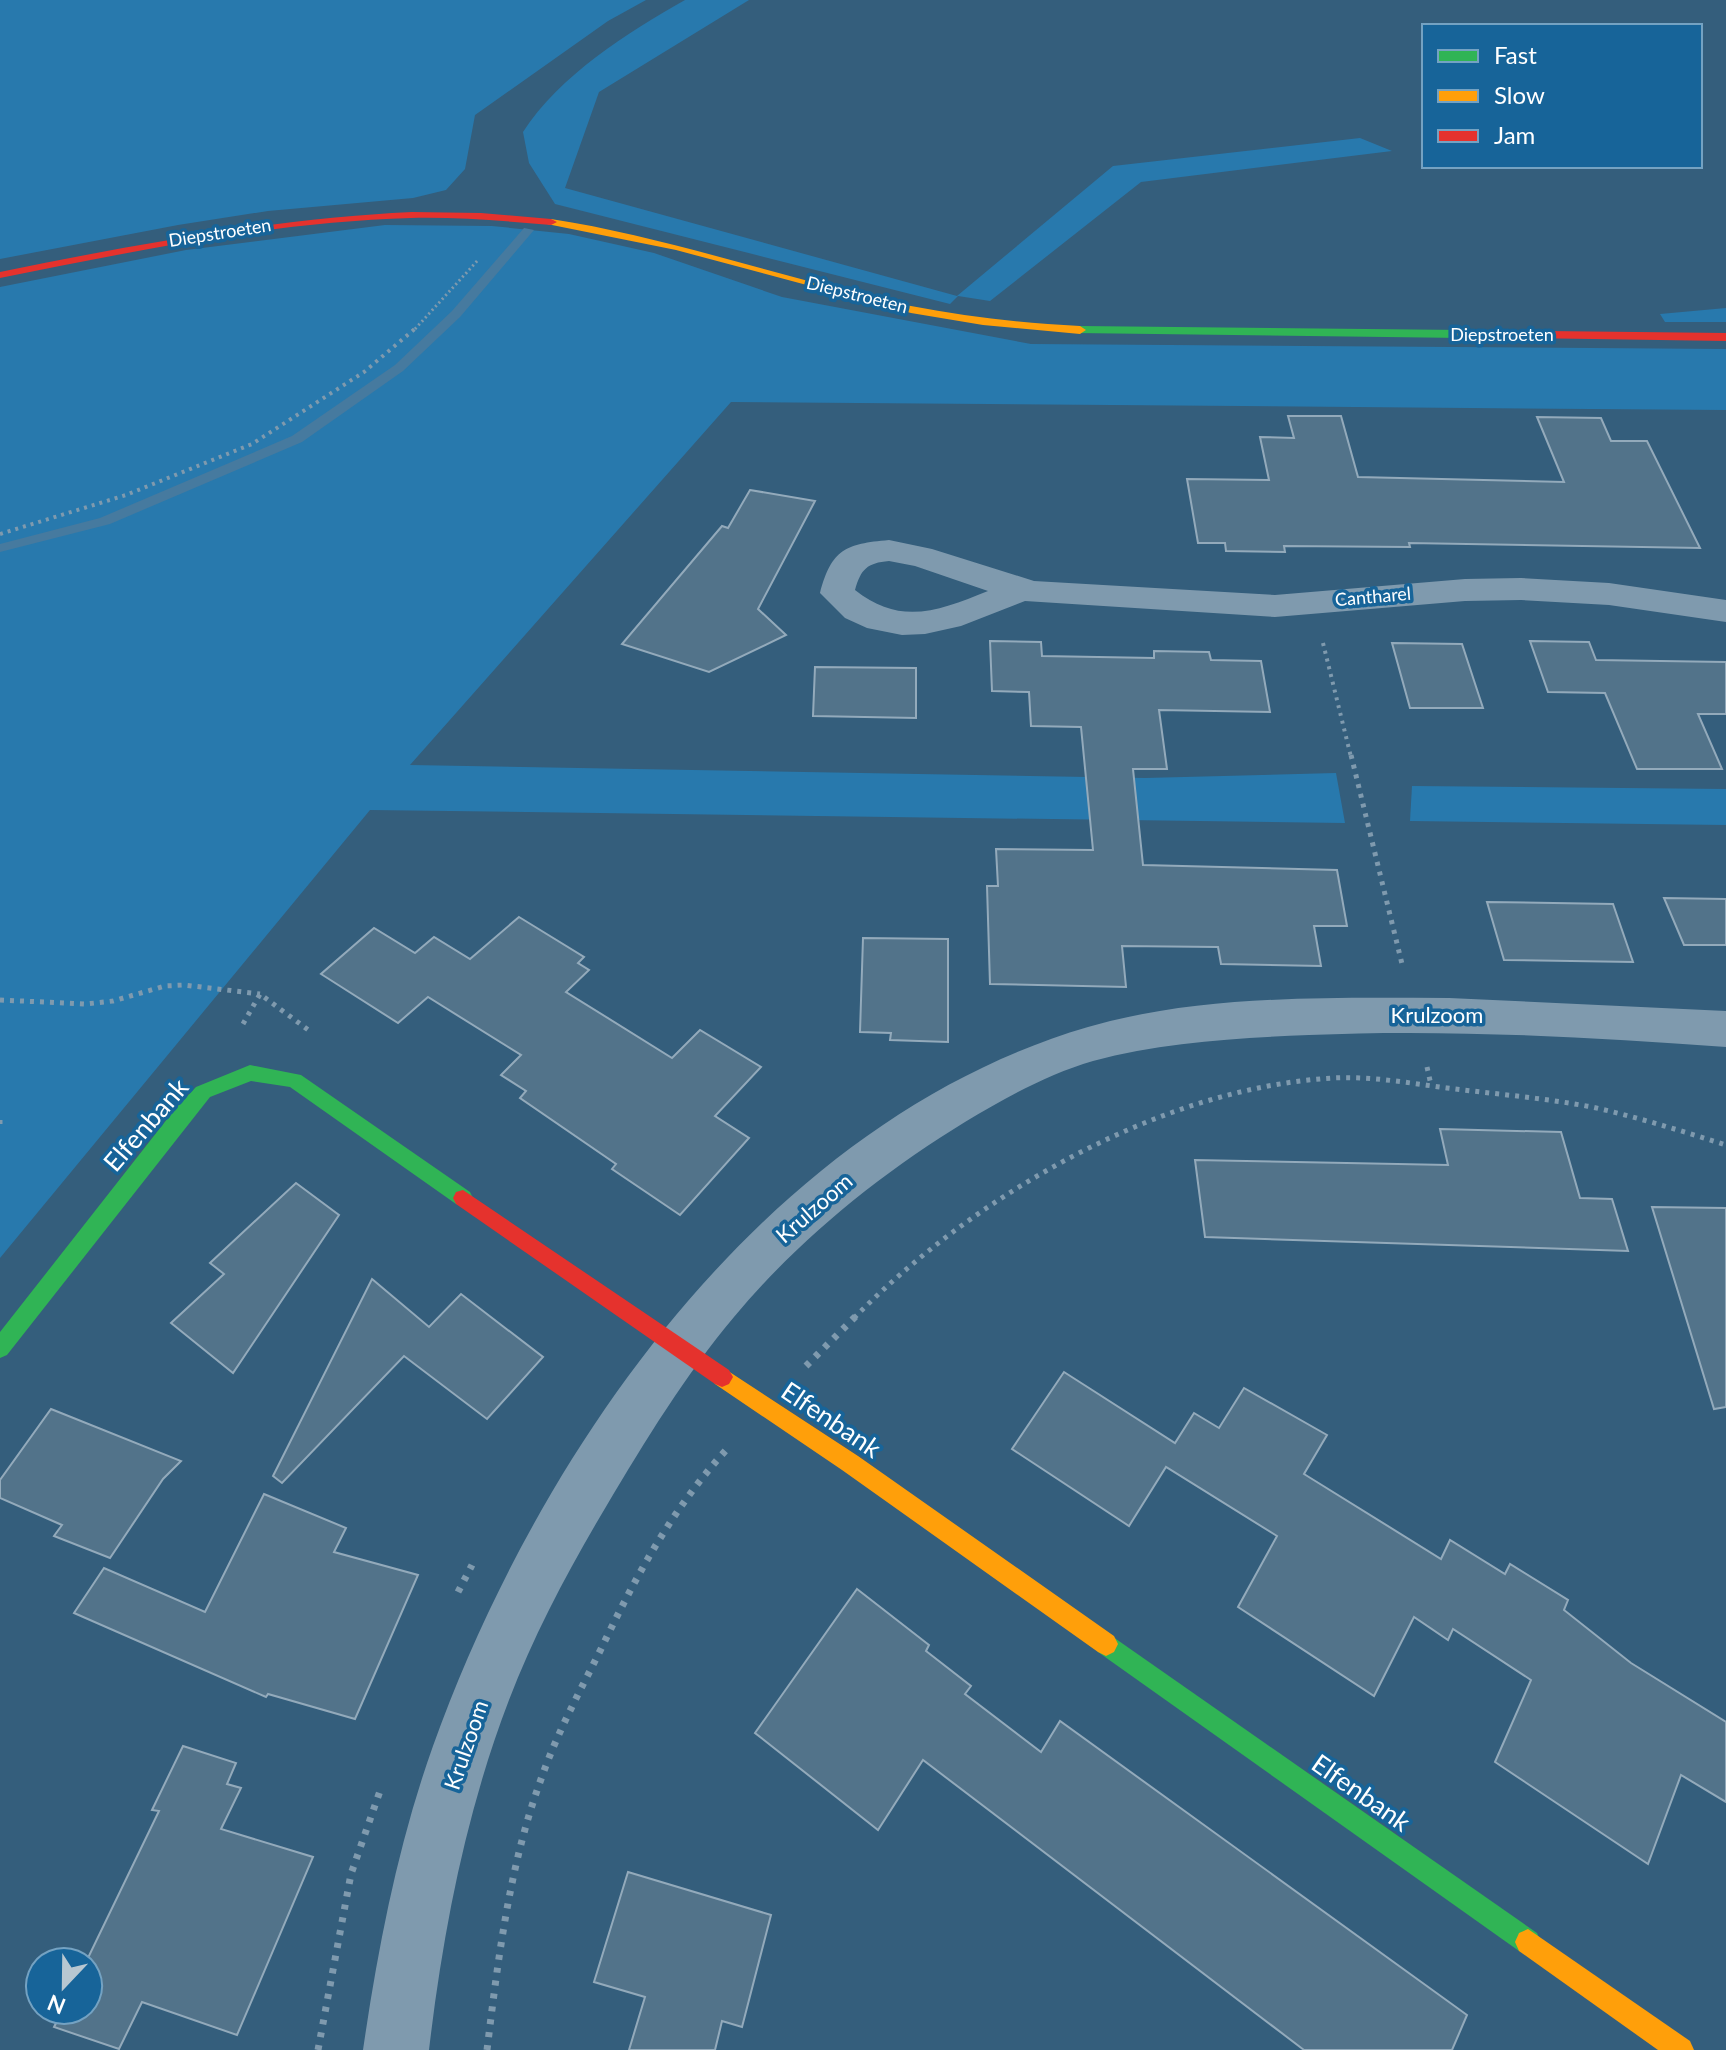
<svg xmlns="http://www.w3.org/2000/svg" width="1726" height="2050" font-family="Lato,sans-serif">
<rect width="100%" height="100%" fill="#345e7c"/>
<g fill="#2879ad">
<polygon points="0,0 646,0 608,21 475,115 465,169 446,190 413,198 268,211 178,225 0,259"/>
<path d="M685,0h64l-150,92 -34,96 392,108 156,-130 247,-28 32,13 -251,31 -151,119 -32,-5 -8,8 -395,-100 -26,-41 -6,-31c37,-57 104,-99 162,-132z"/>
<polygon points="385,225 492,226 569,234 654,253 782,297 1031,344 1726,349 1726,410 731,402 410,765 1145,778 1336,773 1345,823 370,810 0,1258 0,287 186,250"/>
<polygon points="1726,308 1726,322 1665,322 1660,314"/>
<polygon points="1412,786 1726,789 1726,825 1410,821"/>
</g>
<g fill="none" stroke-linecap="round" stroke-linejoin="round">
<polygon fill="#467a9f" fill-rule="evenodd" points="524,228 534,230 460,317 403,371 302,442 110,524 0,552 0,544 100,518 292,436 395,365 452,311"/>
</g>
<g fill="#52738a" stroke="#93aabb" stroke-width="2">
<polygon points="1288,416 1341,416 1358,477 1564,482 1537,417 1601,418 1611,441 1647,441 1700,548 1409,543 1410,547 1284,546 1285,552 1226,551 1225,543 1198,543 1187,479 1269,480 1260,437 1294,438"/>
<polygon points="750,490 815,501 758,609 786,635 709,672 622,644 722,526 728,528"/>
<polygon points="990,641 1041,642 1042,656 1154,658 1154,651 1209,652 1211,660 1261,661 1270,712 1159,710 1167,769 1133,769 1143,865 1337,870 1347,926 1314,926 1321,966 1221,964 1218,947 1122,946 1126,987 990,984 987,886 998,886 996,849 1093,850 1081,727 1031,726 1029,692 992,691"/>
<polygon points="1530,641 1589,642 1596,660 1726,662 1726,714 1698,714 1722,769 1637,769 1605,693 1548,692"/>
<polygon points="1392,643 1462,644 1483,708 1410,708"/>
<polygon points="815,667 916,668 916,718 813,716"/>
<polygon points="1664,898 1726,899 1726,945 1684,945"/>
<polygon points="1487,902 1613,904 1633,962 1504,960"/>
<polygon points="519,917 584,957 578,963 589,970 566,992 672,1058 700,1030 761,1067 715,1116 749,1138 680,1215 612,1169 616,1164 520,1098 526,1091 501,1075 521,1055 428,997 398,1023 321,974 374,928 415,953 434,937 470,959"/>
<polygon points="863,938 948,939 948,1042 890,1040 891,1033 860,1032"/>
<polygon points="1440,1129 1561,1132 1580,1198 1612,1199 1628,1251 1205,1237 1195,1160 1448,1165"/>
<polygon points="296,1183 339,1215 233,1373 171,1323 224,1274 210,1263"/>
<polygon points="1652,1207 1726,1208 1726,1407 1714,1409"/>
<polygon points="372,1279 429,1327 461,1294 543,1357 487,1419 404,1356 282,1483 273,1476"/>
<polygon points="1064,1372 1175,1443 1194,1413 1219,1428 1244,1388 1327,1435 1304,1474 1441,1559 1450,1540 1505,1574 1510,1564 1568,1600 1564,1610 1631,1663 1726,1722 1726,1802 1681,1775 1648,1864 1495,1762 1531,1680 1453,1629 1448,1640 1414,1617 1374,1696 1238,1607 1277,1536 1166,1467 1129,1526 1012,1449"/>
<polygon points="51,1409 181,1461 163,1479 110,1558 54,1536 62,1525 0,1498 0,1480"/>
<polygon points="264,1494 346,1528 334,1552 418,1575 355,1719 268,1694 266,1697 74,1613 104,1568 205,1612"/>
<polygon points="857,1589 929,1645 926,1651 971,1686 965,1694 1041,1752 1060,1721 1467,2015 1452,2050 1304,2050 923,1760 878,1830 755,1733"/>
<polygon points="183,1746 236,1763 227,1784 241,1788 221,1829 313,1857 237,2035 142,2002 119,2049 54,2027 63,2010 88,2010 86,1962 159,1811 152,1810"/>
<polygon points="628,1872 771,1915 742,2027 722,2021 715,2050 629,2050 645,1997 594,1982"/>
</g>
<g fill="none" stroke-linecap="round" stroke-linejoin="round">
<polyline stroke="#7f9aae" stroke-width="3" stroke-dasharray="2 3" stroke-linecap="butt" points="415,329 479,259"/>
<g stroke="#7f9aae" stroke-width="4" stroke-dasharray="3 5" stroke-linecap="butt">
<polyline points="0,534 126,495 252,444 364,372 417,327"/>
<polyline points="1323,643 1351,757"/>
</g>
<g stroke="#7f9aae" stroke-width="5" stroke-dasharray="4 6" stroke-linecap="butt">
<polyline points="1351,755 1403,968"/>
<polyline points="0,1000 86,1004 113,1001 165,986 184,985 260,994"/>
<polyline points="243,1024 260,994 311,1032"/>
<polyline points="1427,1067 1431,1085"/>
<polyline points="0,1120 0,1124"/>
<path d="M854,1318c120,-122 305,-230 479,-240 38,-2 76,5 114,10 48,6 97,10 145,19 45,10 90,24 134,38"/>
</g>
<g stroke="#7f9aae" stroke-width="7" stroke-dasharray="5 8" stroke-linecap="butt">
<polyline points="806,1366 856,1316"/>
<polyline points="458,1592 472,1565"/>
<polyline points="318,2050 351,1874 380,1791"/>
<path d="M487,2050c11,-90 22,-182 53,-268 16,-47 39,-89 61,-133 35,-73 71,-140 126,-200"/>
</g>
<g fill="#7f9aae" fill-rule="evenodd">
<path d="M889,540l43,9 102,32 241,14 190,-16 56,-1 88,5 117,17v22l-117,-17 -88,-5 -56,1 -190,16 -250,-16 -64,25 -36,8 -23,1 -35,-7 -22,-10 -25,-25c12,-44 25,-49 69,-53zM889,561l26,5 73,25c-49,20 -88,35 -133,-1 6,-21 12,-27 34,-29z"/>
<path d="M1449,998l277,13v36c-139,-10 -278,-18 -417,-12 -72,3 -146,7 -216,26 -45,13 -88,37 -128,61 -85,52 -167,118 -231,195 -48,57 -89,124 -127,188 -37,62 -72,127 -98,195 -43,112 -66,231 -80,350h-66c15,-103 35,-206 70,-304 107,-299 336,-626 655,-719 114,-33 242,-29 361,-29z"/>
</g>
<g fill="#30b455" fill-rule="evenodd">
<polygon points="1080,326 1463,330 1469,334 1463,338 1076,333 1074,330"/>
<polygon points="250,1065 301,1075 470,1192 473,1198 470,1204 463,1206 456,1204 290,1087 251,1081 210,1097 7,1355 0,1358 0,1332 175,1109 196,1087"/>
<polygon points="1106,1632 1537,1933 1541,1942 1537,1951 1528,1955 1519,1951 1098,1652 1094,1644 1098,1636"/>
</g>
<g fill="#ff9f0a" fill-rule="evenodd">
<path d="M551,219c123,19 239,62 360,87 56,11 112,17 169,20l6,4 -6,4 -97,-9 -72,-12 -235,-63 -129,-26v-4z"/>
<polygon points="722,1367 858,1456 1114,1636 1118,1644 1114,1652 1106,1656 1098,1652 842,1470 715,1384 711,1377 715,1370"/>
<polygon points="1528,1929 1690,2041 1694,2050 1658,2050 1519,1951 1515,1942 1519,1933"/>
</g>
<g fill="#e5322d" fill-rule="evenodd">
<path d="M412,212l69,1 70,6 6,3 -6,3c-47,-4 -93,-8 -140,-7 -139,4 -275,33 -411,60v-6c137,-28 272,-53 412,-60z"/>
<polygon points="1463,330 1726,333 1726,341 1459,337 1457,334"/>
<polygon points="463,1190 729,1370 733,1377 729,1384 722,1387 715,1384 456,1204 453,1198 456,1192"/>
</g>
</g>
<g text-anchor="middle" stroke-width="7" stroke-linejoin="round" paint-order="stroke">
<g font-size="18" fill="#fff" stroke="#176499">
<text transform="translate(220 233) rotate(-9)" y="6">Diepstroeten</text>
<text transform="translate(857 295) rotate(14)" y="6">Diepstroeten</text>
<text x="1502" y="341">Diepstroeten</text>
<text transform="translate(1373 597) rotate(-5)" y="6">Cantharel</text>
</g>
<g font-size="22" fill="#fff" stroke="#176499">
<text x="1437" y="1023">Krulzoom</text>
<text transform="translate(814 1208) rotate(-41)" y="8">Krulzoom</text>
<text transform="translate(466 1745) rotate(-71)" y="8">Krulzoom</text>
</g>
<g font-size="26" fill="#fff" stroke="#176499">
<text transform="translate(146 1125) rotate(-49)" y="9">Elfenbank</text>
<text transform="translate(831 1420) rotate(34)" y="9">Elfenbank</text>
<text transform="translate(1361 1793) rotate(35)" y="9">Elfenbank</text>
</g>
</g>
<rect x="1422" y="24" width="280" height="144" fill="#176499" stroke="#74a2c2" stroke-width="2"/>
<rect x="1438" y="50" width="40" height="12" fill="#30b455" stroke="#74a2c2" stroke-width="2"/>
<text x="1494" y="64" font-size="24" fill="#ffffff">Fast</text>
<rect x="1438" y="90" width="40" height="12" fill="#ff9f0a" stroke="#74a2c2" stroke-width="2"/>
<text x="1494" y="104" font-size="24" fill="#ffffff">Slow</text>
<rect x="1438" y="130" width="40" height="12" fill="#e5322d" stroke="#74a2c2" stroke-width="2"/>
<text x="1494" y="144" font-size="24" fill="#ffffff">Jam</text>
<g transform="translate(64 1986) rotate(202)"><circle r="38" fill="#176499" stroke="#74a2c2" stroke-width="2"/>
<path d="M0-6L14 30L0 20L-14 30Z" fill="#b8c7d1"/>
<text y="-12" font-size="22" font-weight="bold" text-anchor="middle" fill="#ffffff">N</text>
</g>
</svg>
